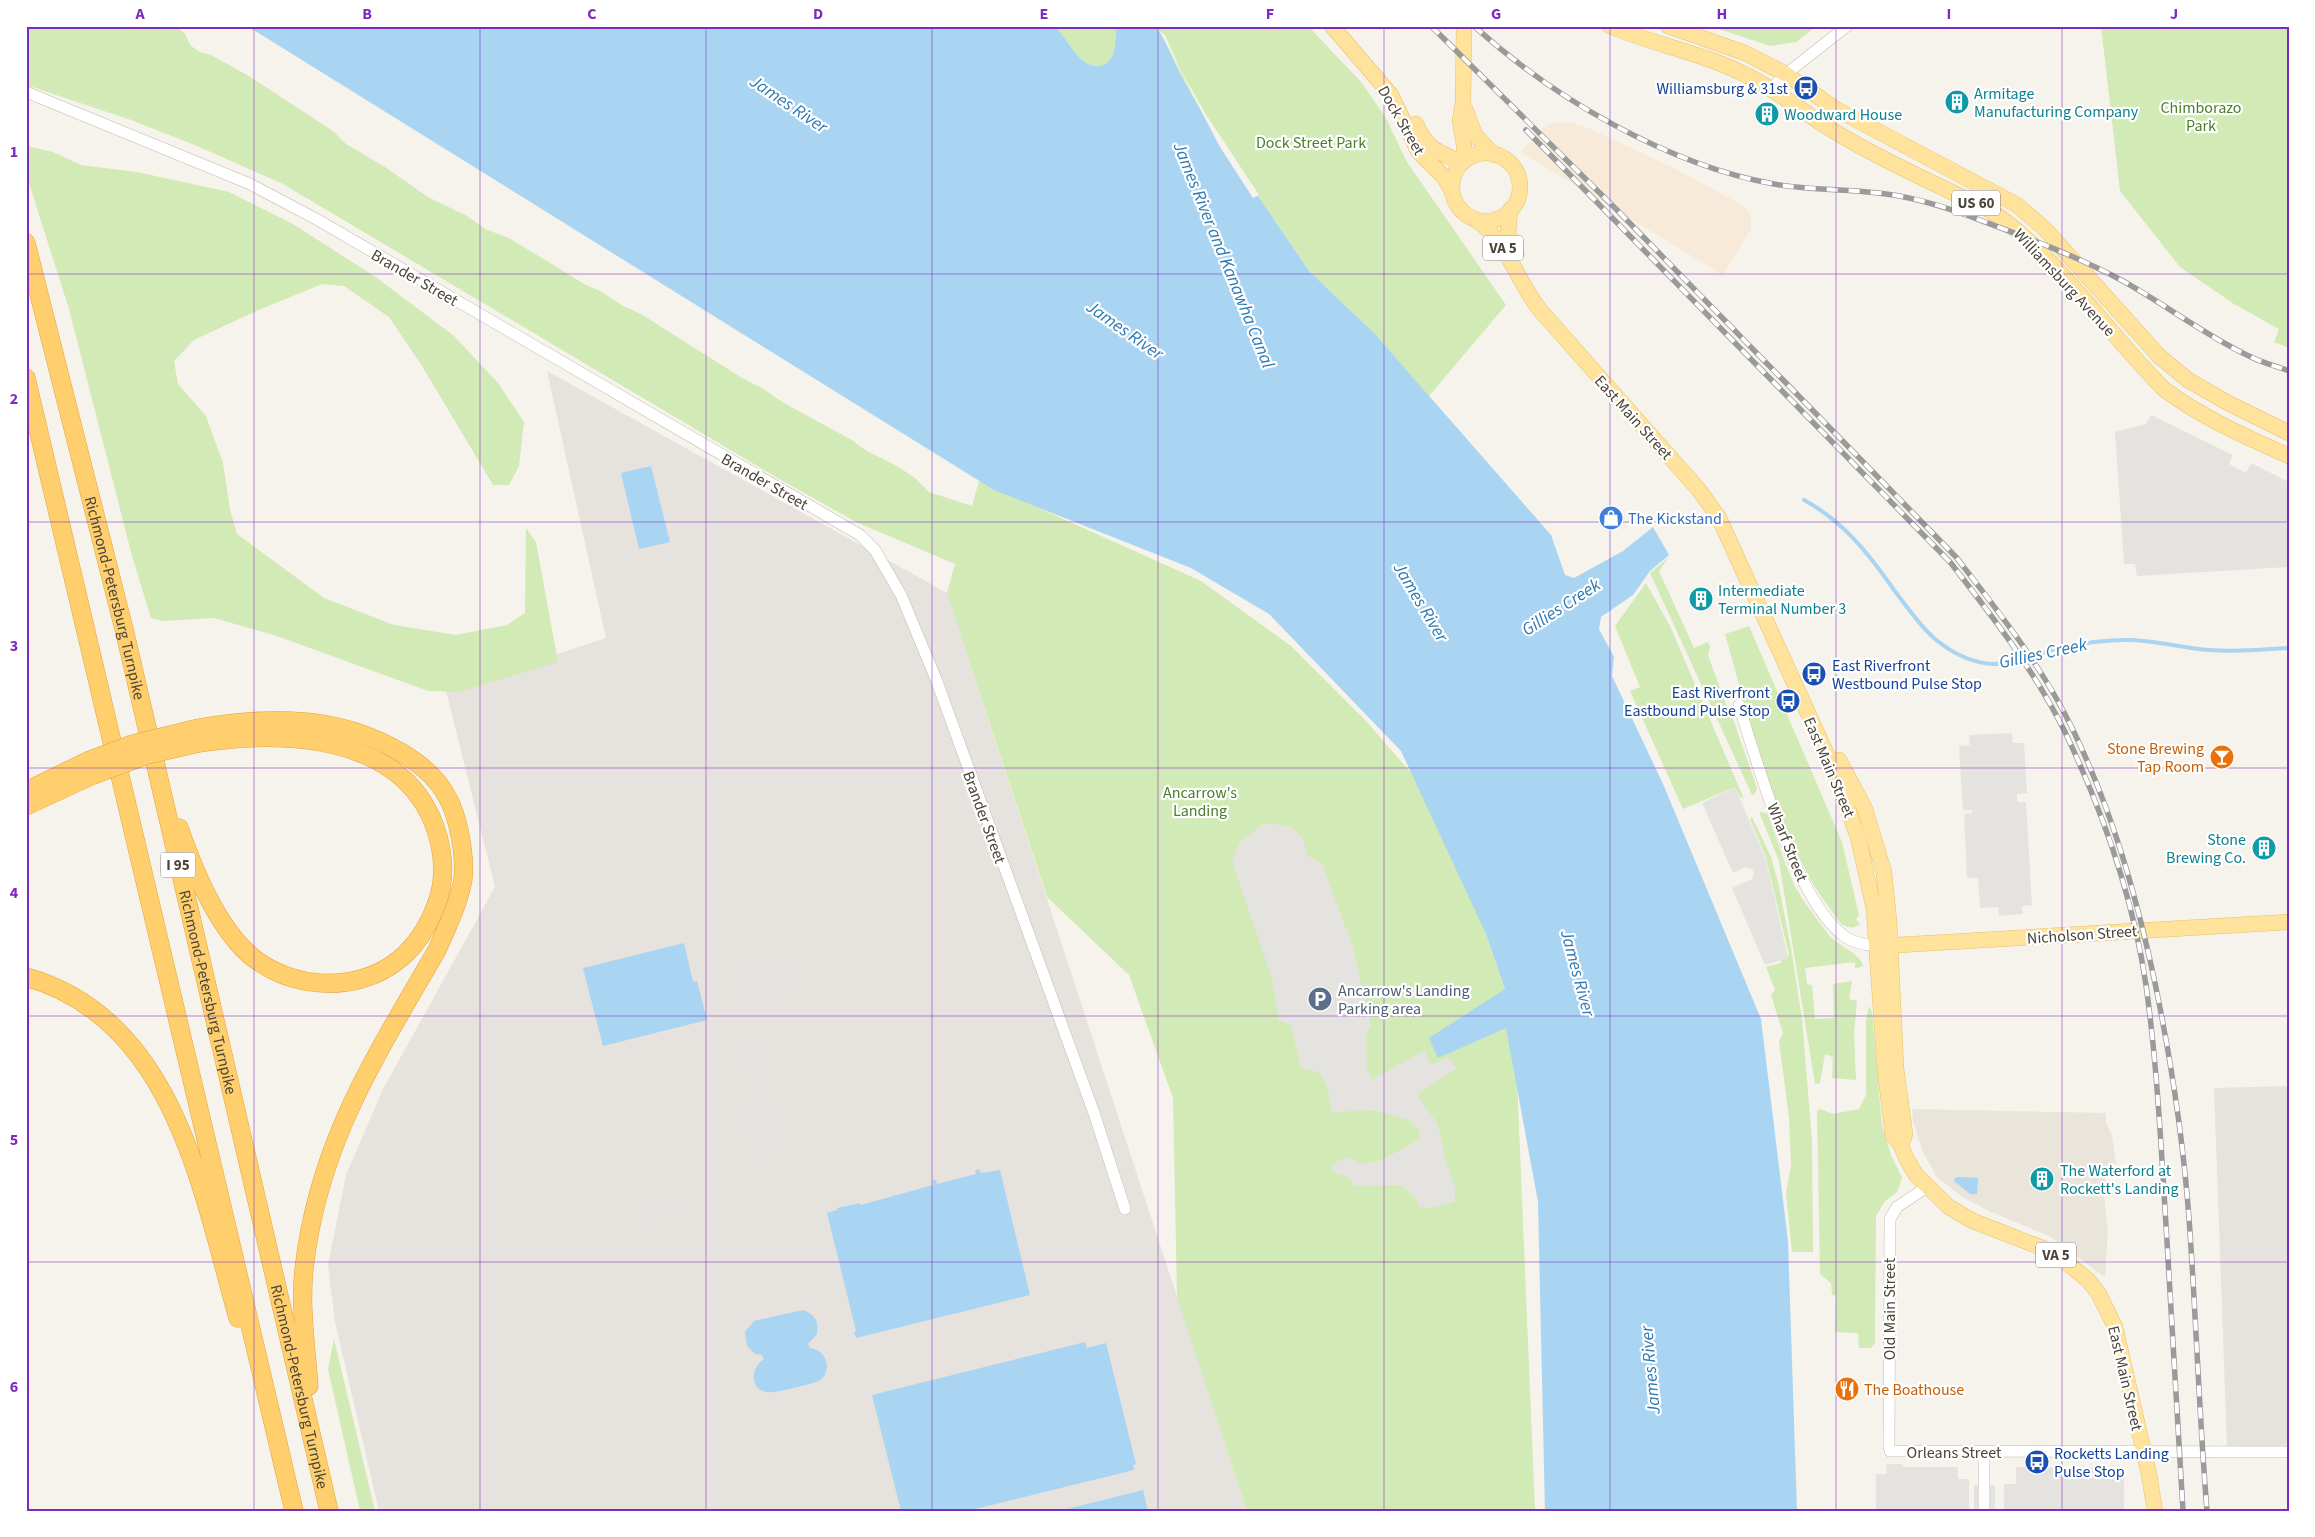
<svg xmlns="http://www.w3.org/2000/svg" width="2315" height="1537" font-family="'Source Sans 3',sans-serif">
<rect width="100%" height="100%" fill="#f6f3ec"/>
<polygon fill="#eae5da" points="1912,1109 2106,1113 2106,1123 2112,1135 2116,1163 2108,1165 2104,1195 2108,1232 2105,1277 2049,1236 1991,1212 1962,1197 1936,1176 1922,1150 1913,1121"/>
<polygon fill="#f7ead8" points="1554,122 1572,123 1588,128 1672,167 1737,202 1751,213 1751,229 1723,275 1520,152 1543,128"/>
<g fill="#e6e2dd">
<polygon points="547,371 947,593 1247,1511 379,1511 335,1322 328,1265 346,1175 383,1089 495,887 446,691 606,638"/>
<polygon points="2289,1086 2289,1446 2227,1446 2214,1088"/>
</g>
<g fill="#d2eab5">
<polygon points="26,26 176,26 185,34 191,46 200,52 211,55 247,75 333,131 346,144 385,167 428,197 467,216 485,229 509,238 586,285 600,291 623,306 641,314 742,378 762,388 782,402 852,440 865,450 897,466 915,478 929,492 972,506 979,481 1201,581 1291,646 1366,721 1432,797 1486,934 1505,989 1438,1058 1506,1027 1517,1080 1535,1511 1247,1511 1177,1298 1173,1098 1129,975 1047,897 947,593 955,564 856,522 781,480 283,184 197,146 131,120 26,85"/>
<path d="M1053,26h64c-2,9 -1,19 -4,28 -2,4 -6,10 -10,11 -25,7 -34,-29 -50,-39z"/>
<polygon points="1154,26 1308,26 1362,83 1386,118 1407,162 1506,305 1429,396 1374,333 1309,271 1205,118 1179,72 1163,36"/>
<polygon points="1710,26 1817,26 1796,42 1770,46"/>
<polygon points="2101,26 2289,26 2289,348 2274,342 2279,329 2234,304 2180,267 2120,191"/>
<polygon points="26,146 53,152 81,165 137,172 229,192 293,224 377,278 454,336 498,383 524,422 519,466 509,485 493,485 422,366 389,317 344,286 322,284 254,312 194,340 174,361 178,384 206,416 223,463 230,509 237,534 324,598 394,625 456,635 507,625 525,613 526,528 536,542 558,662 458,692 428,691 277,636 214,618 163,621 151,618 132,556 69,309 26,174"/>
<polygon points="1669,557 1659,571 1694,648 1708,642 1710,647 1708,655 1725,702 1733,719 1757,788 1755,794 1752,795 1650,573"/>
<polygon points="1646,583 1670,626 1744,799 1740,797 1735,787 1683,809 1630,691 1640,687 1615,626"/>
<path d="M1749,626l93,216 17,73 -3,5 4,4c-7,5 -11,4 -19,0 -11,-16 -25,-33 -34,-51 -39,-75 -59,-158 -82,-239z"/>
<path d="M1759,812l8,1c9,23 16,47 26,69 9,19 23,35 35,52 9,12 33,19 35,32l-8,3v-7l-50,6 2,16 5,1 3,34 19,-1 -1,-34 19,-3 -3,18 8,2 -3,32 2,47 -24,-2 1,-21 -8,-3 -5,29 -5,1 -36,-223z"/>
<polygon points="1752,817 1771,857 1778,882 1791,948 1802,1019 1812,1141 1813,1252 1792,1252 1786,1193 1791,1166 1789,1118 1779,1041 1783,1033 1771,995 1775,990 1766,967 1781,963 1780,959 1789,955 1766,858 1750,819"/>
<polygon points="1869,1006 1872,1011 1882,1126 1891,1155 1902,1178 1897,1192 1885,1201 1876,1216 1875,1343 1871,1348 1859,1348 1858,1333 1835,1332 1836,1296 1832,1295 1831,1283 1820,1274 1817,1111 1820,1109 1833,1114 1859,1109 1866,1095 1866,1021"/>
<polygon points="334,1339 375,1511 360,1511 328,1369"/>
</g>
<g fill="#e5e3e0">
<polygon points="2151,415 2233,455 2229,464 2246,473 2251,463 2289,482 2289,567 2137,576 2135,564 2124,564 2115,432 2146,424"/>
<polygon points="2012,733 2013,743 2024,743 2027,793 2017,794 2017,802 2026,802 2032,905 2022,906 2023,914 1999,916 1998,907 1980,908 1978,878 1967,878 1964,814 1972,813 1972,810 1963,810 1959,746 1970,745 1969,735"/>
<polygon points="1735,787 1766,860 1788,958 1765,965 1732,888 1752,879 1754,873 1752,869 1746,867 1733,873 1702,803"/>
<polygon points="1265,823 1289,826 1303,838 1307,855 1322,864 1353,947 1371,1026 1366,1036 1367,1068 1372,1079 1424,1051 1432,1065 1448,1057 1457,1068 1417,1095 1437,1123 1442,1140 1444,1156 1455,1188 1455,1202 1430,1208 1420,1207 1416,1199 1402,1185 1355,1186 1347,1177 1332,1172 1332,1164 1346,1157 1363,1164 1382,1160 1420,1139 1419,1130 1409,1120 1376,1111 1360,1110 1332,1113 1328,1089 1322,1076 1315,1071 1301,1068 1291,1025 1279,1020 1272,978 1232,862 1240,841"/>
<polygon points="794,955 799,992 745,1003 734,966"/>
<polygon points="754,1036 768,1094 756,1097 742,1039"/>
<polygon points="771,1106 782,1151 755,1162 743,1113"/>
<polygon points="688,1199 690,1210 643,1221 641,1210"/>
<polygon points="1886,1464 1902,1464 1903,1467 1958,1467 1958,1479 1969,1479 1969,1511 1876,1511 1876,1474 1887,1474"/>
<polygon points="2016,1467 2124,1468 2124,1511 2004,1511 2004,1484 2016,1484"/>
<rect x="1974" y="1485" width="5" height="26"/>
<rect x="1990" y="1485" width="5" height="26"/>
</g>
<g fill="#a9d4f2">
<path d="M247,26h806c16,10 25,46 50,39 4,-1 8,-7 10,-11 3,-9 2,-19 4,-28h37l9,10 16,36 26,46 104,153 65,62 177,202 14,40 9,3 49,-27 30,-24 16,28 -19,16 -17,24 -32,22 -2,12 15,28 -2,19 51,108 98,235 27,222 9,270h-252l-7,-309 -32,-174 -68,30 -9,-20 76,-49 -19,-55 -85,-183 -132,-137 -78,-46 -197,-78z"/>
<polygon points="651,466 670,542 639,549 621,473"/>
<polygon points="684,943 693,982 697,981 707,1020 603,1046 583,968"/>
<polygon points="979,1169 981,1173 1000,1170 1030,1295 856,1338 854,1332 856,1331 827,1213 837,1210 837,1208 860,1203 861,1205 933,1185 932,1181 936,1180 937,1184 976,1174 975,1171"/>
<polygon points="1959,1177 1978,1178 1977,1194 1970,1194 1954,1181 1955,1178"/>
<path d="M803,1310c12,4 16,12 14,24l-9,10 2,4c14,2 20,14 15,27 -3,3 -5,6 -9,7 -9,3 -43,12 -50,10 -17,-4 -15,-25 -2,-33l-2,-4 -7,-1 -8,-8 -2,-14 9,-11z"/>
<polygon points="1085,1342 1087,1348 1106,1343 1136,1464 1133,1465 1134,1470 967,1511 901,1511 872,1395"/>
<polygon points="1143,1490 1148,1511 1059,1511"/>
</g>
<polygon fill="#f6f3ec" points="1159,30 1165,35 1181,71 1207,116 1259,195 1253,198 1220,147"/>
<g fill="none" stroke-linecap="round" stroke-linejoin="round">
<path stroke="#a9d4f2" stroke-width="4" d="M1804,500c39,21 65,54 90,90 13,17 25,35 41,49 17,14 36,24 58,25 21,0 40,-9 59,-14 23,-7 47,-9 71,-10 28,-1 58,8 86,10 27,2 53,0 80,-2"/>
<defs>
<g id="minor">
<polyline points="1772,88 1786,74 1847,26"/>
<polyline points="26,92 250,184 318,220 860,535 875,550 901,595 936,679 1094,1113 1125,1209"/>
<path d="M1739,705c18,58 57,196 105,231 10,7 20,9 32,10"/>
<polyline points="1927,1187 1897,1207 1890,1219 1889,1446 1890,1451 2289,1452"/>
<polyline points="1984,1452 1984,1511"/>
</g>
<g id="major">
<polyline points="1332,26 1391,95 1418,151 1444,177 1452,191"/>
<path d="M1610,26c45,19 93,27 136,49 31,15 57,37 86,55 51,31 106,55 159,81 67,45 116,122 174,179 38,28 81,47 124,66"/>
<polyline points="1668,26 1745,53 1786,74 1834,108 2017,205 2045,229 2159,356 2188,380 2228,403 2289,433"/>
<polyline points="1464,106 1475,135 1494,155"/>
<path d="M1416,124c12,27 22,27 46,39"/>
<circle cx="1486" cy="187" r="34"/>
<polyline points="1464,161 1464,145 1460,121 1463,103 1464,26"/>
<polyline points="1510,210 1508,233 1516,254"/>
<path d="M1476,220c31,21 41,61 64,90l159,180 20,28 114,250 25,69 16,72 11,160 8,67 8,9 5,13 10,17 33,32 24,14 72,28 17,10 26,21 11,14 16,33 34,147 6,37"/>
<polyline points="1839,760 1865,809 1884,872 1889,921 1896,1068 1905,1134 1901,1145"/>
<polyline points="1881,946 2289,922"/>
</g>
<g id="highway">
<path id="s1" d="M26,243l99,390 204,878"/>
<polyline points="26,378 294,1511"/>
<path d="M199,728c70,-12 140,-13 203,25 30,18 48,38 56,73 4,17 7,35 5,53 -4,24 -16,48 -26,71 -61,106 -119,193 -133,319 -4,38 2,78 5,117"/>
<polyline points="26,791 88,761"/>
<polyline points="26,806 93,775"/>
<path d="M179,828c14,39 31,82 58,114 39,47 117,56 164,16 15,-13 27,-32 34,-50 11,-26 9,-55 0,-81 -34,-95 -155,-96 -237,-84"/>
<path d="M26,977c148,41 176,214 212,341"/>
</g>
</defs>
<use href="#minor" stroke="#c2bbae" stroke-width="12"/>
<use href="#major" stroke="#e6c16a" stroke-width="16"/>
<use href="#highway" stroke="#e0a43c" stroke-width="19"/>
<use href="#minor" stroke="#fff" stroke-width="11"/>
<use href="#major" stroke="#ffe39c" stroke-width="15"/>
<use href="#highway" stroke="#ffcf6e" stroke-width="18"/>
<defs>
<g id="rail">
<path d="M1431,26l186,184 339,347c42,54 86,109 116,171 40,82 64,166 83,255 16,77 28,155 34,235 7,97 10,195 18,293"/>
<path d="M1474,26c79,72 194,139 300,158 34,6 70,5 104,9 31,3 61,12 91,23 51,19 106,39 154,65 43,24 83,55 128,76 12,6 25,9 38,14"/>
<path d="M1526,130l424,432c42,54 85,109 115,170 38,80 68,165 81,253 11,79 15,160 20,240 6,95 11,191 17,286"/>
</g>
</defs>
<use href="#rail" stroke="#9a9a9a" stroke-width="5.5"/>
<use href="#rail" stroke="#fff" stroke-width="4" stroke-dasharray="11" stroke-linecap="butt"/>
<defs>
<g id="highway-bridge">
<polyline points="88,761 133,744 199,728"/>
<polyline points="93,775 147,755 198,743"/>
</g>
</defs>
<use href="#highway-bridge" stroke="#e0a43c" stroke-width="19" stroke-linecap="butt"/>
<use href="#highway-bridge" stroke="#ffcf6e" stroke-width="18"/>
</g>
<path fill="none" stroke="#7b2cbf" stroke-width="1" stroke-opacity="0.55" d="M254,26v1485M480,26v1485M706,26v1485M932,26v1485M1158,26v1485M1384,26v1485M1610,26v1485M1836,26v1485M2062,26v1485M26,274h2263M26,522h2263M26,768h2263M26,1016h2263M26,1262h2263"/>
<defs>
<symbol id="bus-disc" viewBox="-11 -11 22 22"><circle r="9.5" fill="#1a4fb4" stroke="#fff"/><path d="M-5-6H5V4H4V6H2V4H-2V6H-4V4H-5ZM-3.5-4V0h7V-4ZM-3.5 1.2v1.5H-2V1.2ZM2 1.2v1.5H3.5V1.2Z" fill="#fff"/></symbol>
<symbol id="building-disc" viewBox="-11 -11 22 22"><circle r="9.5" fill="#0f9aa8" stroke="#fff"/><path d="M-4-6H4V6H1V3H-1V6H-4ZM-2.5-4.3h1.7v1.8h-1.7ZM.8-4.3h1.7v1.8H.8ZM-2.5-1h1.7V.8h-1.7ZM.8-1h1.7V.8H.8Z" fill="#fff"/></symbol>
<symbol id="shop-disc" viewBox="-11 -11 22 22"><circle r="9.5" fill="#3f7fe0" stroke="#fff"/><path d="M-5-2.5h2.3a2.7 3.5 0 0 1 5.4 0H5L5.5 6h-11ZM-1.5-2.5h3a1.5 2.3 0 0 0-3 0Z" fill="#fff"/></symbol>
<symbol id="bar-disc" viewBox="-11 -11 22 22"><circle r="9.5" fill="#e8710a" stroke="#fff"/><path d="M-6-5H6L.8 .8V4.5H3.5V6h-7V4.5H-.8V.8Z" fill="#fff"/></symbol>
<symbol id="parking-disc" viewBox="-11 -11 22 22"><circle r="9.5" fill="#5c6f8a" stroke="#fff"/><path d="M-3.5-5.5H1a3.5 3.5 0 0 1 0 7H-1V5.5H-3.5ZM-1-3.4V-.6H.8a1.4 1.4 0 0 0 0-2.8Z" fill="#fff"/></symbol>
<symbol id="restaurant-disc" viewBox="-11 -11 22 22"><circle r="9.5" fill="#e8710a" stroke="#fff"/><path d="M-5-6h1v4h1v-4h1v4h1v-4h1v5L-1.5 .5V6h-2V.5L-5-1ZM5-6V6H3V1.5H1.5Q1.5-4 5-6Z" fill="#fff"/></symbol>
</defs>
<g fill-rule="evenodd">
<use href="#bus-disc" x="1792" y="74" width="28" height="28"/>
<use href="#building-disc" x="1943" y="88" width="28" height="28"/>
<use href="#building-disc" x="1753" y="100" width="28" height="28"/>
<use href="#shop-disc" x="1597" y="504" width="28" height="28"/>
<use href="#building-disc" x="1687" y="585" width="28" height="28"/>
<use href="#bus-disc" x="1800" y="660" width="28" height="28"/>
<use href="#bus-disc" x="1774" y="687" width="28" height="28"/>
<use href="#bar-disc" x="2208" y="743" width="28" height="28"/>
<use href="#building-disc" x="2250" y="834" width="28" height="28"/>
<use href="#parking-disc" x="1306" y="985" width="28" height="28"/>
<use href="#building-disc" x="2028" y="1165" width="28" height="28"/>
<use href="#restaurant-disc" x="1833" y="1375" width="28" height="28"/>
<use href="#bus-disc" x="2023" y="1448" width="28" height="28"/>
</g>
<g text-anchor="middle" stroke-width="4.5" stroke-linejoin="round" paint-order="stroke">
<g fill="#fff" stroke="#817c74" stroke-width="1">
<rect x="1952" y="190.5" width="48" height="25" rx="4"/>
<rect x="1483" y="235.5" width="40" height="25" rx="4"/>
<rect x="160.5" y="852.5" width="35" height="25" rx="4"/>
<rect x="2036" y="1242.5" width="40" height="25" rx="4"/>
</g>
<g font-size="15" font-weight="bold" fill="#4b4439">
<text x="1976" y="208">US 60</text>
<text x="1503" y="253">VA 5</text>
<text x="178" y="870">I 95</text>
<text x="2056" y="1260">VA 5</text>
</g>
<g font-size="16" fill="#164399" stroke="#fff" text-anchor="end">
<text x="1788" y="94">Williamsburg &amp; 31st</text>
<text x="1832" y="671" text-anchor="start">East Riverfront<tspan x="1832" dy="18">Westbound Pulse Stop</tspan></text>
<text x="1770" y="698">East Riverfront<tspan x="1770" dy="18">Eastbound Pulse Stop</tspan></text>
<text x="2054" y="1459" text-anchor="start">Rocketts Landing<tspan x="2054" dy="18">Pulse Stop</tspan></text>
</g>
<g font-size="16" fill="#0d838f" stroke="#fff" text-anchor="start">
<text x="1974" y="99">Armitage<tspan x="1974" dy="18">Manufacturing Company</tspan></text>
<text x="1784" y="120">Woodward House</text>
<text x="1718" y="596">Intermediate<tspan x="1718" dy="18">Terminal Number 3</tspan></text>
<text x="2246" y="845" text-anchor="end">Stone<tspan x="2246" dy="18">Brewing Co.</tspan></text>
<text x="2060" y="1176">The Waterford at<tspan x="2060" dy="18">Rockett's Landing</tspan></text>
</g>
<g font-size="16" fill="#4a7f2a" stroke="#fff">
<text x="2201" y="113">Chimborazo<tspan x="2201" dy="18">Park</tspan></text>
<text x="1311" y="148">Dock Street Park</text>
<text x="1200" y="798">Ancarrow's<tspan x="1200" dy="18">Landing</tspan></text>
</g>
<g font-size="16" fill="#4b4439" stroke="#fff">
<text transform="translate(1402 120) rotate(60)" y="6">Dock Street</text>
<text transform="translate(415 277) rotate(30)" y="6">Brander Street</text>
<text transform="translate(2065 282) rotate(47)" y="6">Williamsburg Avenue</text>
<text transform="translate(1634 417) rotate(48)" y="6">East Main Street</text>
<text transform="translate(765 481) rotate(30)" y="6">Brander Street</text>
<text dy="6" stroke="none"><textPath href="#s1" startOffset="366">Richmond-Petersburg Turnpike</textPath></text>
<text transform="translate(1830 767) rotate(67)" y="6">East Main Street</text>
<text transform="translate(985 817) rotate(70)" y="6">Brander Street</text>
<text transform="translate(1788 842) rotate(68)" y="6">Wharf Street</text>
<text transform="translate(2082 934) rotate(-4)" y="6">Nicholson Street</text>
<text dy="6" stroke="none"><textPath href="#s1" startOffset="771">Richmond-Petersburg Turnpike</textPath></text>
<text transform="translate(1889 1309) rotate(-90)" y="6">Old Main Street</text>
<text transform="translate(2126 1378) rotate(77)" y="6">East Main Street</text>
<text dy="6" stroke="none"><textPath href="#s1" startOffset="1176">Richmond-Petersburg Turnpike</textPath></text>
<text x="1954" y="1458">Orleans Street</text>
</g>
<g font-size="16" fill="#366cbe" stroke="#fff" text-anchor="start">
<text x="1628" y="524">The Kickstand</text>
</g>
<g font-size="16" fill="#c56008" stroke="#fff" text-anchor="end">
<text x="2204" y="754">Stone Brewing<tspan x="2204" dy="18">Tap Room</tspan></text>
<text x="1864" y="1395" text-anchor="start">The Boathouse</text>
</g>
<g font-size="16" fill="#4e5e75" stroke="#fff" text-anchor="start">
<text x="1338" y="996">Ancarrow's Landing<tspan x="1338" dy="18">Parking area</tspan></text>
</g>
<g font-size="18" font-style="italic" fill="#2e7ab2" stroke="#fff">
<text transform="translate(789 104) rotate(34)" y="6">James River</text>
<text transform="translate(1224 255) rotate(68)" y="6">James River and Kanawha Canal</text>
<text transform="translate(1125 330) rotate(35)" y="6">James River</text>
<text transform="translate(1421 602) rotate(59)" y="6">James River</text>
<text transform="translate(1561 607) rotate(-33)" y="6">Gillies Creek</text>
<text transform="translate(2043 653) rotate(-12)" y="6">Gillies Creek</text>
<text transform="translate(1578 973) rotate(75)" y="6">James River</text>
<text transform="translate(1650 1370) rotate(-95)" y="6">James River</text>
</g>
</g>
<rect width="2315" height="1537" fill="none" stroke="#ffffff" stroke-width="55"/>
<rect x="28" y="28" width="2260" height="1482" fill="none" stroke="#7b2cbf" stroke-width="2"/>
<g font-size="16" text-anchor="middle" font-weight="bold" fill="#7b2cbf">
<text x="140" y="19">A</text>
<text x="367" y="19">B</text>
<text x="592" y="19">C</text>
<text x="818" y="19">D</text>
<text x="1044" y="19">E</text>
<text x="1270" y="19">F</text>
<text x="1496" y="19">G</text>
<text x="1722" y="19">H</text>
<text x="1949" y="19">I</text>
<text x="2174" y="19">J</text>
<text x="14" y="157">1</text>
<text x="14" y="404">2</text>
<text x="14" y="651">3</text>
<text x="14" y="898">4</text>
<text x="14" y="1145">5</text>
<text x="14" y="1392">6</text>
</g>
</svg>
